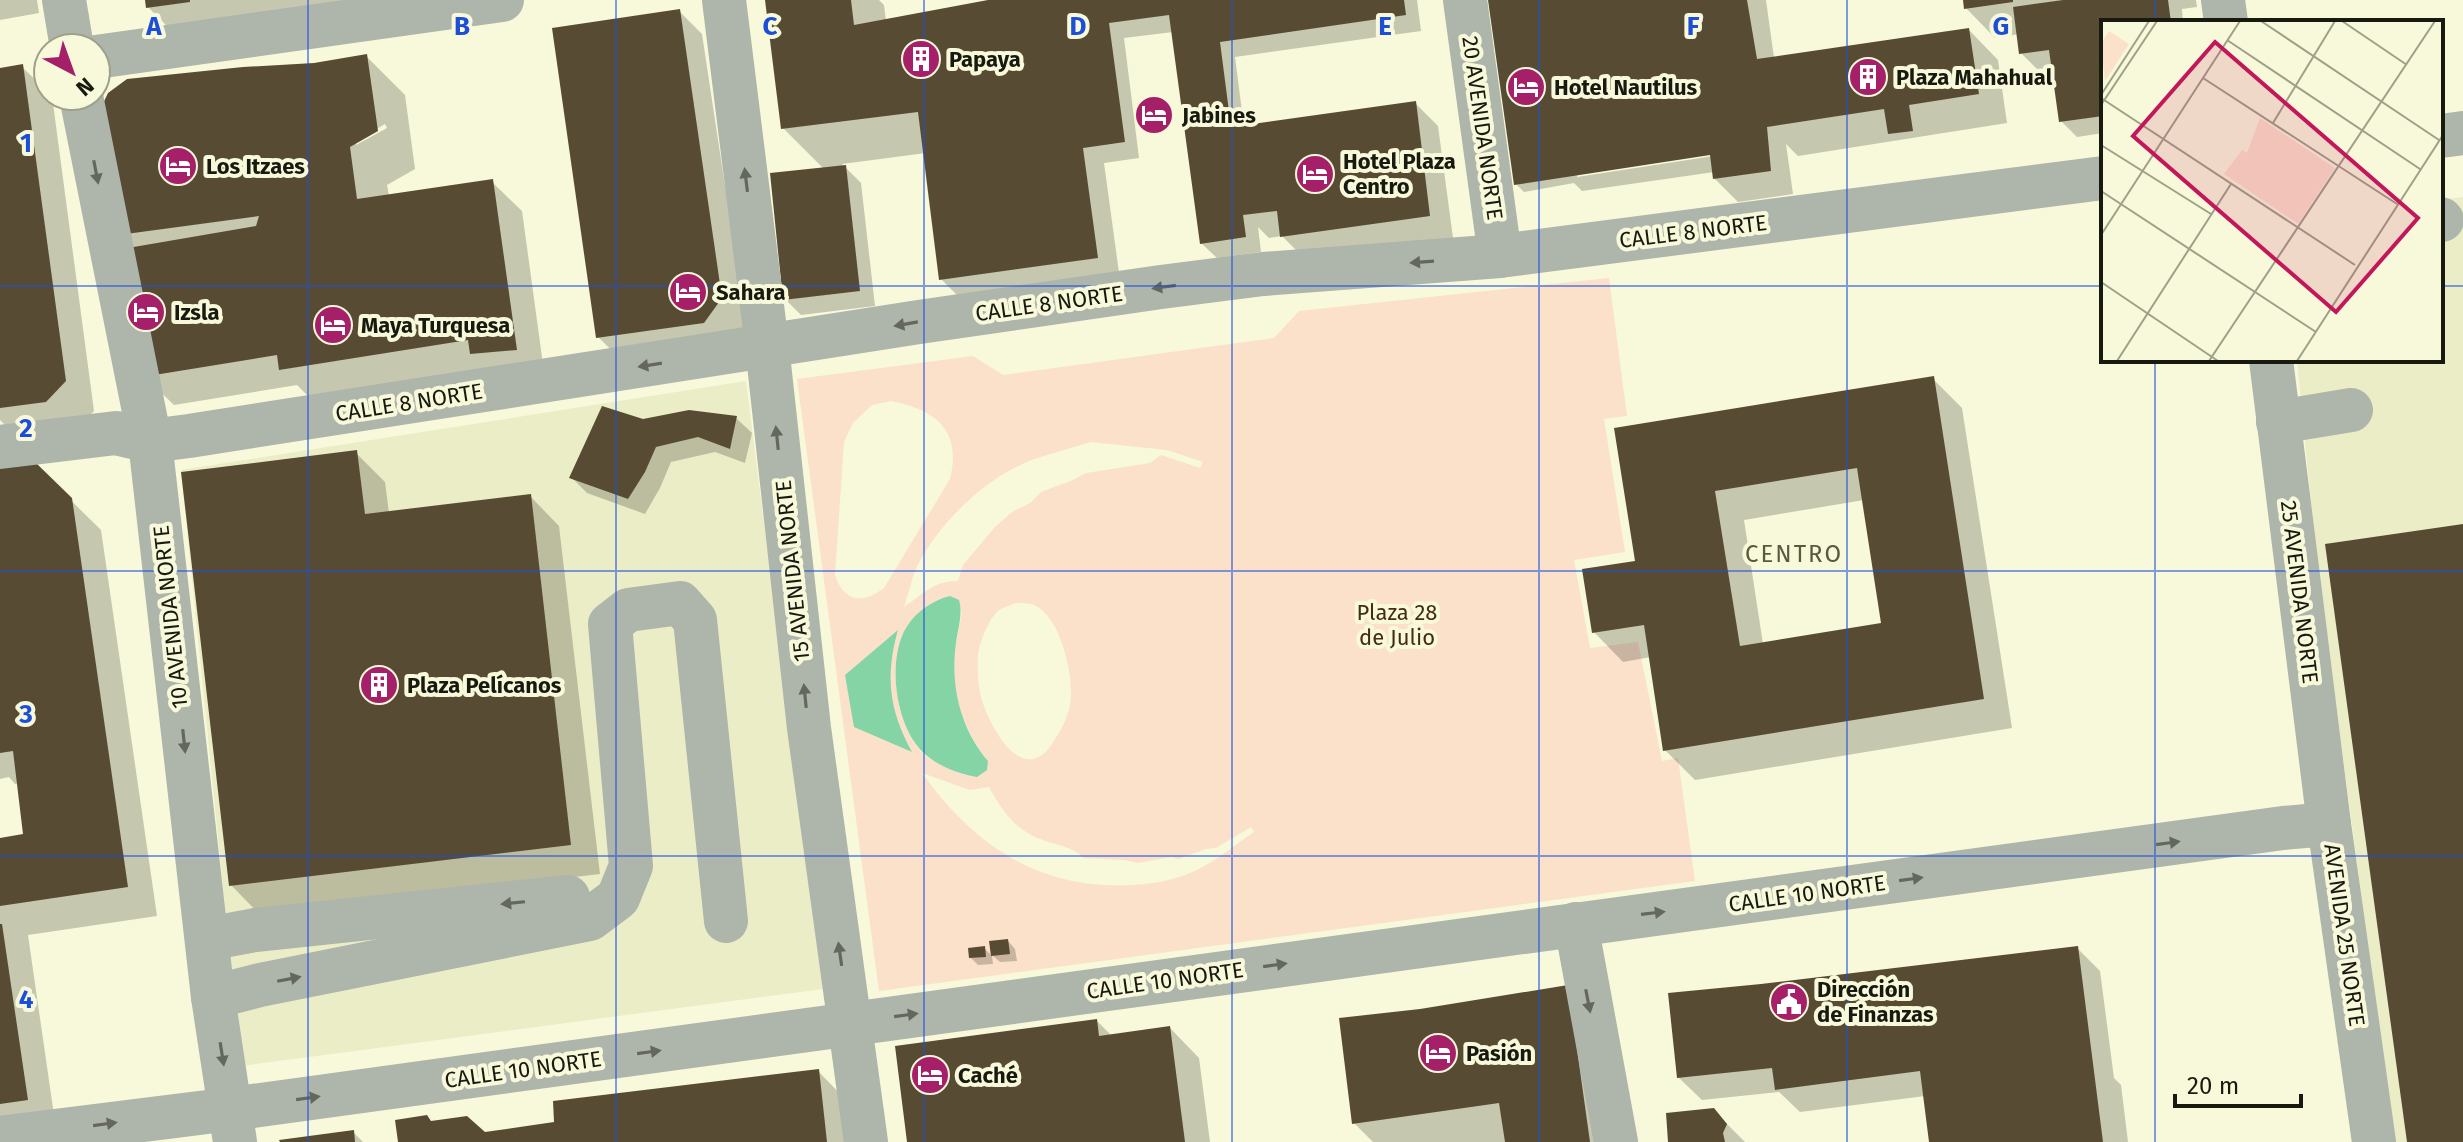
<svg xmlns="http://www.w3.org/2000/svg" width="2463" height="1142" font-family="'Fira Sans',sans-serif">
<rect width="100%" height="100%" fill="#f7f9da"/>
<g fill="#ebedc7">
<polygon points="2463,197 2463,1142 2394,1142 2316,553 2297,360 2441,360 2441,200"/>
<polygon points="746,381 823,989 241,1066 181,470"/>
</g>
<path fill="#fbe1c9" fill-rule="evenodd" d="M1609,278l18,138 -23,3 21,133 -51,8 16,88 48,-6 24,119 16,-3 17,123 -816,110 -82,-612 176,-23 30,19 271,-37 25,-27zM891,401c45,9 71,29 59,78l-66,109c-21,16 -40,15 -49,-13l9,-133 9,-19 19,-18zM1091,442l76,8 36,12 -3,6 -39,-13 -11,8 -64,10 -13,7 -32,12 -11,11 -18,9 -17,15 -32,38 -5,16c-26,0 -34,13 -54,26 4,-12 7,-25 11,-36 17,-39 61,-84 99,-103 22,-12 53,-18 77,-26zM950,596l12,16c-4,22 -10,45 -9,69 2,25 19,61 35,80l-23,14c-13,-5 -28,-11 -39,-19 -30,-25 -40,-95 -20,-128 9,-16 27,-28 44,-32zM1016,603c5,0 13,0 18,2 27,11 41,74 36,100 -3,13 -8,24 -15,34 -5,9 -12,18 -22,20 -24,5 -47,-42 -52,-62 -3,-12 -4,-30 -3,-43 2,-12 9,-30 17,-40 4,-6 14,-8 21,-11zM898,631c-9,31 -12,66 1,97 3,8 9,16 12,24l-66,-77zM922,773l48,17 19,-3c13,24 27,44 54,53 14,5 30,7 41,18l41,2 13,3 33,-6 7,2 28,-10 10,-1 35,-21 3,5c-22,15 -46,36 -72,44 -26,9 -52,10 -79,9 -79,-5 -136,-49 -181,-112z"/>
<g fill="#84d4a5">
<path d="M950,596l9,4c4,15 -1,27 -3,43 -6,42 4,85 32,118l-1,9 -10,7c-18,-3 -37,-10 -51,-22 -30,-24 -40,-94 -20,-127 9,-16 27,-28 44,-32z"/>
<path d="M898,630c-13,46 -9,80 14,122l-58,-25 -9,-52z"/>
</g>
<g fill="#0003" fill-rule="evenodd">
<polygon points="0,0 37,0 39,13 0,20"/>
<polygon points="147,0 362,0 177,36 148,7"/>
<polygon points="767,0 879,0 884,5 886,21 999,0 1417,0 1421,31 1235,57 1244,127 1415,103 1438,126 1453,238 1305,259 1282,236 1269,238 1258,227 1261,252 1217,258 1201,243 1173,32 1124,38 1139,158 1104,163 1120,280 964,302 941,279 926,153 842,164 861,183 875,306 801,315 785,299 824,169 783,128"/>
<path d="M1490,0h276l8,58 195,-28 29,30 9,63 -209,33 -12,-12 7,50 -55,8 -23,-23 -1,-7 -132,19 -8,-8 -50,9 -8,-8zM1719,151l1,4 -143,22v-4z"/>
<polygon points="1965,0 2196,0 2197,7 2182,9 2183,22 2103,22 2103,133 2077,137 2061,121 2054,67 2037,69 2021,53 2019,34 1995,38 1966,8"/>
<polygon points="679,11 702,34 725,186 740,201 759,337 637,375 598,337"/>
<path d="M367,57l38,38 10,74 -28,16 2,11 103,-14 30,29 23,168 -226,28 -22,-22 -123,20 -30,-29 -31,-141 203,-170zM385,124l2,4 -31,17v-4z"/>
<polygon points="22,67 48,92 48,96 52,96 94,411 75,431 18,438 0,420 0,70"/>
<path d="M1933,379l29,29 50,320 -317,52 -30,-30 -14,-93 -28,5 -29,-30 43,-69 -21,-133zM1864,500l19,125 -120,19 -19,-124z"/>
<polygon points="736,418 752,433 745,463 715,452 671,462 660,488 645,514 587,493 571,477"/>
<polygon points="356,453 385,482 389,513 530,496 559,526 600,874 260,915 231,885"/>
<polygon points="35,465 101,530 157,916 28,935 56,1129 0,1137 0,840 26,836 19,783 15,784 9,777 0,779 0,471"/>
<polygon points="1008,941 1015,949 1017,961 1000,962 992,955"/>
<polygon points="984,948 992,956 993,964 978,965 970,957"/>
<polygon points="2077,948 2100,971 2114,1078 2121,1085 2128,1142 1931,1142 1925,1096 1800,1112 1779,1092 1702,1100 1678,1077"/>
<polygon points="1568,987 1622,1142 1373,1142 1354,1123 1420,1011"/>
<polygon points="1097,1021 1112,1036 1170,1028 1199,1058 1210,1142 909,1142"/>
<polygon points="818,1071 847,1101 852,1142 400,1142 431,1123 484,1134 556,1124"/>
<polygon points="1714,1111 1745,1142 1670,1142"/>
<polygon points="353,1132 363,1142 285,1142"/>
</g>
<g fill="#574c33" fill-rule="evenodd">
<polygon points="145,0 190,0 190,2 146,8"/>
<polygon points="765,0 851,0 854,25 988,0 1404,0 1406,15 1220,42 1231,127 1416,101 1430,216 1280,237 1277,211 1243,215 1246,237 1200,244 1169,15 1109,23 1125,142 1083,148 1098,258 939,280 918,112 781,129"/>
<polygon points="1488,0 1747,0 1757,59 1969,28 1979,94 1909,105 1913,131 1888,134 1884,109 1767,127 1771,171 1713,179 1710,155 1514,185"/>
<polygon points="1963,0 2013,0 2013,2 1964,9"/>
<polygon points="2063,0 2168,0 2171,22 2103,22 2103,116 2059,122 2049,50 2019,54 2013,7"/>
<polygon points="680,9 722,298 704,323 596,338 552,28"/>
<polygon points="367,54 378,131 350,147 357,199 493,179 517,350 470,354 468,340 279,370 277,355 142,377 122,249 256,226 259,216 111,236 97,116 108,93 127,79 243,67 314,63"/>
<polygon points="23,64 66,381 46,402 0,408 0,68"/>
<polygon points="846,165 860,291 783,300 770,173"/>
<path d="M1934,376l50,323 -321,52 -19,-126 -52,8 -10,-64 53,-8 -21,-133zM1857,468l24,155 -141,23 -25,-155z"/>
<polygon points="602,406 643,419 689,410 737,416 730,449 698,437 656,447 645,472 628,499 569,478"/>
<polygon points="357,450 365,514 531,494 571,845 229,886 181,472"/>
<polygon points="36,463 72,498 128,887 0,906 0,838 23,834 13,751 0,753 0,468"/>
<polygon points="2463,524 2463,1142 2407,1142 2325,544"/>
<polygon points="0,924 2,924 28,1100 0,1104"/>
<polygon points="1008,939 1010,954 991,956 989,941"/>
<polygon points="985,946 986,957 969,958 968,948"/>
<polygon points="2078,946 2103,1142 1929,1142 1920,1071 1775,1090 1772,1068 1677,1078 1668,993 1761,984"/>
<polygon points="1568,985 1590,1142 1505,1142 1499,1103 1352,1124 1339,1018 1420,1009"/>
<polygon points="1097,1019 1099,1036 1170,1026 1185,1142 907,1142 895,1046"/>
<polygon points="819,1069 827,1142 398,1142 395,1120 427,1115 431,1121 467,1116 485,1132 554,1122 553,1101"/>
<polygon points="1714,1108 1727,1124 1723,1133 1725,1142 1668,1142 1666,1113"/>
<polygon points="354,1130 355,1142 280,1142 279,1140"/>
</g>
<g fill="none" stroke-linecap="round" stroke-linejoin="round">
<g stroke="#aeb5aa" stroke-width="44">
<polyline points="64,0 72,48"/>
<polyline points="724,0 767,346 809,728 866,1142"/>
<polyline points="1465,0 1500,256"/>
<polyline points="2223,0 2226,22"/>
<polyline points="96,57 502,0"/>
<polyline points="81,96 150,441 213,997 235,1142"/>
<polyline points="2441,136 2463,133"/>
<polyline points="2441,219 2442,220"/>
<polyline points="2271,360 2329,824 2374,1142"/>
<polyline points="2278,422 2351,410"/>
<polyline points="0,447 116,433 150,441 189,436 919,322 1161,287 1263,274 1500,256 2103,178"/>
<polyline points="1576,924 1616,1142"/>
<polyline points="207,939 255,930 568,897"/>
<polyline points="213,997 260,985 590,919 618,898 631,866 610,624 628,610 680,603 695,620 726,921"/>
<polyline points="0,1138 231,1109 2283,828 2329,824"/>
</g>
</g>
<defs><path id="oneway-solid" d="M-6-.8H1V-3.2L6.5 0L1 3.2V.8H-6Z" transform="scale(2)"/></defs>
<g fill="#64685c">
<use href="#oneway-solid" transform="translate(96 172) rotate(79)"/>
<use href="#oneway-solid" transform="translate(746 180) rotate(-97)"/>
<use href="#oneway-solid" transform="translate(1422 262) rotate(176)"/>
<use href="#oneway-solid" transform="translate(1164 287) rotate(172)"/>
<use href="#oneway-solid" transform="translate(906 324) rotate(170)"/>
<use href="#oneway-solid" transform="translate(650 365) rotate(171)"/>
<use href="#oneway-solid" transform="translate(777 438) rotate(-96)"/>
<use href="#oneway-solid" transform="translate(805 696) rotate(-96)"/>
<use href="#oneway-solid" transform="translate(184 741) rotate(84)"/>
<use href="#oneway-solid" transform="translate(2168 843) rotate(-8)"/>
<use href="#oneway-solid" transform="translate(1911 879) rotate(-8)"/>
<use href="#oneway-solid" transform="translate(513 903) rotate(174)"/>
<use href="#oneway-solid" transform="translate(1653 913) rotate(-7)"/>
<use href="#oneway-solid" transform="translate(840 954) rotate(-98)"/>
<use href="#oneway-solid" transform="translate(1275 965) rotate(-8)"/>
<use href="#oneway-solid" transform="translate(289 979) rotate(-11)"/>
<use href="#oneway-solid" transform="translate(1588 1001) rotate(79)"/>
<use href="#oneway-solid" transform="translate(906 1015) rotate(-8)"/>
<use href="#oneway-solid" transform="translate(649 1052) rotate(-8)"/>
<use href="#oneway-solid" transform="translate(222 1054) rotate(81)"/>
<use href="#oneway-solid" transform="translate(308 1098) rotate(-8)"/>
<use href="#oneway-solid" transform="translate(105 1124) rotate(-8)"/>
</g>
<path fill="none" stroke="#1d4ed8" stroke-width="2" stroke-opacity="0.55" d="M308,0v1142M616,0v1142M924,0v1142M1232,0v1142M1539,0v1142M1847,0v1142M2155,0v22M0,286h2103M2441,286h22M2155,360v782M0,571h2463M0,856h2463"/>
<defs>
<symbol id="building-disc" viewBox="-11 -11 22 22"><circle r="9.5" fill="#a51f69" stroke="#f7f9da"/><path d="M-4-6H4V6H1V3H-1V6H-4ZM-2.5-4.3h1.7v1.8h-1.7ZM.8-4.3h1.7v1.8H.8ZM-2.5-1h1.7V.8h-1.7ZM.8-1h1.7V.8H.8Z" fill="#fff"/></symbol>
<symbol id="hotel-disc" viewBox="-11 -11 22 22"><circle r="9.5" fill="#a51f69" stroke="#f7f9da"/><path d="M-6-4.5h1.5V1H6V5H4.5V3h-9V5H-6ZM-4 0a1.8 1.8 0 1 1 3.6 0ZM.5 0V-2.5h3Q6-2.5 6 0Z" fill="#fff"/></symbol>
<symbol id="civic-disc" viewBox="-11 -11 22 22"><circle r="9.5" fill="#a51f69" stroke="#f7f9da"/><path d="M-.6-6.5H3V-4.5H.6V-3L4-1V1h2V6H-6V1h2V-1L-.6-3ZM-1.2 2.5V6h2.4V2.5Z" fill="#fff"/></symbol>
</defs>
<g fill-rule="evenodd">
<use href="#building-disc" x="899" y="37" width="44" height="44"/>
<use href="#building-disc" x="1846" y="55" width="44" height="44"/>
<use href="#hotel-disc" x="1504" y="65" width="44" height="44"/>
<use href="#hotel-disc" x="1132" y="93" width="44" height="44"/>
<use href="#hotel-disc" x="156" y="144" width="44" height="44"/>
<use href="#hotel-disc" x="1293" y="152" width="44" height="44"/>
<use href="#hotel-disc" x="666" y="270" width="44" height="44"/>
<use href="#hotel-disc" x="124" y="290" width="44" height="44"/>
<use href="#hotel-disc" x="311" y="303" width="44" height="44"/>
<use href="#building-disc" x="357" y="663" width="44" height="44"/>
<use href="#civic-disc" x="1767" y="980" width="44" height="44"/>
<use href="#hotel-disc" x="1416" y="1031" width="44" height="44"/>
<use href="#hotel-disc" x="908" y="1053" width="44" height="44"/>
</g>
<g text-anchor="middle" stroke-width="8" stroke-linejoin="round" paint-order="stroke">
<g font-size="22" font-weight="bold" fill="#191a0f" stroke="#f7f9da" text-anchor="start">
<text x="949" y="67">Papaya</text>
<text x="1896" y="85">Plaza Mahahual</text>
<text x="1554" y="95">Hotel Nautilus</text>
<text x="1182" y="123">Jabines</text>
<text x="1343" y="169">Hotel Plaza<tspan x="1343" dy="25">Centro</tspan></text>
<text x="206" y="174">Los Itzaes</text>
<text x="716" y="300">Sahara</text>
<text x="174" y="320">Izsla</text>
<text x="361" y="333">Maya Turquesa</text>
<text x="407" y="693">Plaza Pelícanos</text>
<text x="1817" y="997">Dirección<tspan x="1817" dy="25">de Finanzas</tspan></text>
<text x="1466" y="1061">Pasión</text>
<text x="958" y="1083">Caché</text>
</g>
<g font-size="22" fill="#191a0f" stroke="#f7f9da">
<text transform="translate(1483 128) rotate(82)" y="8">20 AVENIDA NORTE</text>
<text transform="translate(1693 231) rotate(-7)" y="8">CALLE 8 NORTE</text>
<text transform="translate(1049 303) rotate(-8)" y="8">CALLE 8 NORTE</text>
<text transform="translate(409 402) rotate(-9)" y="8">CALLE 8 NORTE</text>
<text transform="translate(792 571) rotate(-96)" y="8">15 AVENIDA NORTE</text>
<text transform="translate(2300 592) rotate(83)" y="8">25 AVENIDA NORTE</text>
<text transform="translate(170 617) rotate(-96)" y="8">10 AVENIDA NORTE</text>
<text transform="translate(1807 893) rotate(-8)" y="8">CALLE 10 NORTE</text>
<text transform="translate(2345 935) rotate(82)" y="8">AVENIDA 25 NORTE</text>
<text transform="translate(1165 980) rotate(-8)" y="8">CALLE 10 NORTE</text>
<text transform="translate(523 1069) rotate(-8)" y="8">CALLE 10 NORTE</text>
</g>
<g font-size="22" fill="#452b12" stroke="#f7f9da">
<text x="1397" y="620">Plaza 28<tspan x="1397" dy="25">de Julio</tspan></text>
</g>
<g font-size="24" letter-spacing="2" fill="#58593f" stroke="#f7f9da">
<text x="1794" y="562">CENTRO</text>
</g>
</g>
<g transform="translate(2101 20)">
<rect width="342" height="342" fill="#f7f9da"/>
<path d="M8,11l20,13 -24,37 -4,-38zM159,98l75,50 -37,56 -74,-50 18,-24 5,3z" fill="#fbe1c9"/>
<path fill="none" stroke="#9ea089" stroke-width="2" d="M160,1l178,119M241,1l65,44M126,20l193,129M102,58l194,126M0,75l48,-74M0,78l254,167M0,85l56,-84M172,103l62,-102M0,125l110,69M0,171l215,141M0,215l139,-214M0,262l117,79M16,341l114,-177M108,341l226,-340M196,341l146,-226"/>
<path fill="#c2185b" fill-opacity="0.15" stroke="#c2185b" stroke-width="4" d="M114,22l203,176 -82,94 -203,-176z"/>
<rect width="342" height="342" fill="none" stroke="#191a0f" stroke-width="4"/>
</g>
<g font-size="26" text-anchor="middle" font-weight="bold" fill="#1d4ed8" stroke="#f7f9da" stroke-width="8" stroke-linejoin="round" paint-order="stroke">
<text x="154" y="35">A</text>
<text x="462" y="35">B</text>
<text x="770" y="35">C</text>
<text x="1078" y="35">D</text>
<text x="1385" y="35">E</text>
<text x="1693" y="35">F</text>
<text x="2001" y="35">G</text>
<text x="26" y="152">1</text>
<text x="26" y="437">2</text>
<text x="26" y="723">3</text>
<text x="26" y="1008">4</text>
</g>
<g transform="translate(72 72) rotate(139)"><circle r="38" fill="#f7f9da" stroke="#9ea089" stroke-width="2"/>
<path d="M0-6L14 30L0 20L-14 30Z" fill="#a51f69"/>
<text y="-12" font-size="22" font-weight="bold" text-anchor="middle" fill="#191a0f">N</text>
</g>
<path d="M2175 1094v12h126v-12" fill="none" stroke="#191a0f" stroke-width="4"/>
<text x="2187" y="1094" font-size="24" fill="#191a0f" stroke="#f7f9da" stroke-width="6" paint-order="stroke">20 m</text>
</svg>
